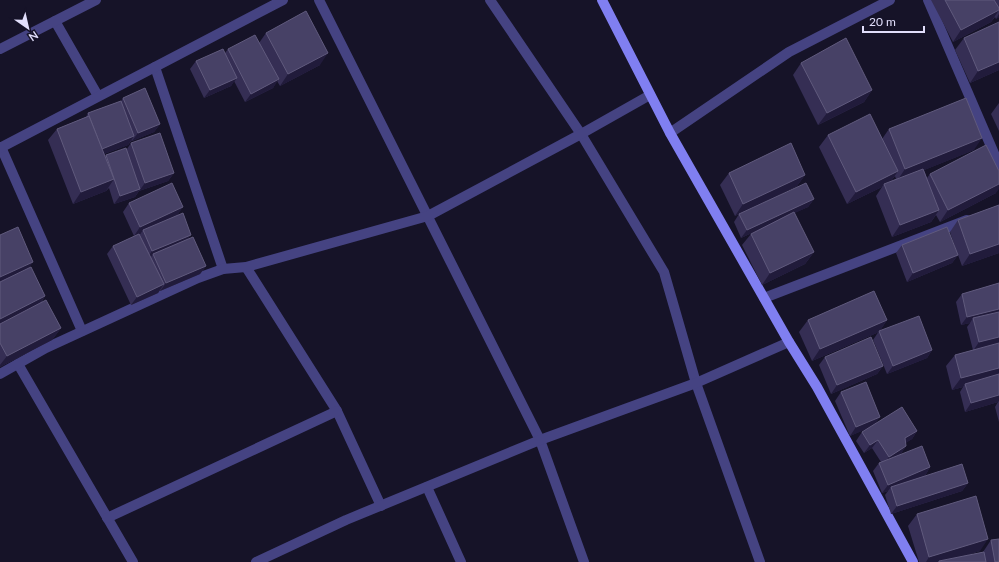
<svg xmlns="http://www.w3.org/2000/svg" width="999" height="562" font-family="Lato,sans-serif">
<rect width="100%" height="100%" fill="#161328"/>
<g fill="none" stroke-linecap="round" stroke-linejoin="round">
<g stroke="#454382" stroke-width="10">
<polyline points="319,0 540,440 584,562"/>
<polyline points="490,0 581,134 664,272 696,383 760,562"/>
<polyline points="928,0 999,165"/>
<polyline points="55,21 98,96"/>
<polyline points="0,49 96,0"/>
<polyline points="155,67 223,269"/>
<polyline points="670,133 789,52 890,0"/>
<polyline points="1,147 82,331"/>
<polyline points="0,148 283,0"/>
<polyline points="246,267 337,411 381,506"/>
<polyline points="764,298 967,220"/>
<polyline points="18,364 133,562"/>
<polyline points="0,374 46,348 198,278 223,269 246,267 428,216 581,134 650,95"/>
<polyline points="427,487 461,562"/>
<polyline points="107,518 337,411"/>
<polyline points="256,562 346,520 540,440 696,383 789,342"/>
</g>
<polyline stroke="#807ff1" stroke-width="10" points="602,0 670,133 789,342 817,387 913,562"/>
</g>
<g fill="#352e54" fill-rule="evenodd">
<polygon points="931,0 999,0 999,17 996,19 995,17 991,22 953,42"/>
<polygon points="266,33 320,65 280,86 277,81 273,88 245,102 234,81 231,86 204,98 190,69 196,61 225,53 228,49 259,43"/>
<polygon points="964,38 999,70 970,83 955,50"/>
<polygon points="801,63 872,90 864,102 818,125 793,75"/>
<polygon points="123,98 160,124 154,132 132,141 132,140 128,145 104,154 105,156 106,155 127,149 131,143 174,173 168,181 139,191 135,197 114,204 109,188 106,191 73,204 48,140 57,129 86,117 88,113 121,101"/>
<polygon points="999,103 999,131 991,114"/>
<path d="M889,129l85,21 -50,20 3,8 3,-4 66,19 -56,29 -4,-7 -5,7 -39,15 -16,-41 6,-9 -35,17 -28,-57 9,-12 54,4zM895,176l1,3 -5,2z"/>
<polygon points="729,173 805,175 797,186 735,216 720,185"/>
<polygon points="814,199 808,207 794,213 814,252 805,264 762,285 742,245 751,234 754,232 741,238 734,222 739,214"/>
<polygon points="129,203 178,216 188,239 206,266 200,274 160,291 160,290 158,293 131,305 107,254 113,246 140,234 141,233 134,236 123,212"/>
<polygon points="999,205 999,253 962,266 958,255 952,263 907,282 896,253 902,245 956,250 950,232 958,220"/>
<polygon points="0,235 29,268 45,296 41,303 61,328 52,340 0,367"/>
<polygon points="999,283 999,422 995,407 998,402 965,412 960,392 963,387 952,390 946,366 955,355 973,350 967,327 970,323 961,325 956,302 962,294"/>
<polygon points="808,320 887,320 879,332 812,361 799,332"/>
<polygon points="879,331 932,350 927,358 887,374 873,340"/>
<polygon points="825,357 883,366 877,374 831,394 819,365"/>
<polygon points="841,392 876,424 917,431 912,439 905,443 906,446 900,455 930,467 925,476 968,483 962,491 891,514 885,495 888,491 882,493 873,471 879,463 881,462 872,448 864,453 856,441 862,432 870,427 850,436 835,401"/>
<polygon points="917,514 980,551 964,556 983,552 991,540 999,562 919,562 908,526"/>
</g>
<g fill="#211b3b">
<polygon points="999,10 991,22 953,42 961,30"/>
<polygon points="999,14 999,17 996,19"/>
<polygon points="328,53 320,65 280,86 288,74"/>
<polygon points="999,62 999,70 970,83 978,71"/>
<polygon points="237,78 231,86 204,98 210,90"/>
<polygon points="279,79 273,88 245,102 251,94"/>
<polygon points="872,90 864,102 818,125 827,113"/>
<polygon points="160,124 154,132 132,141 138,133"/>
<polygon points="134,136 128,145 96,157 102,149"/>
<polygon points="982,138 974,150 897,181 905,169"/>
<polygon points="898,171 890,183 884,184 882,187 847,204 856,192"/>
<polygon points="174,173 168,181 139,191 145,183"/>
<polygon points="805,175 797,186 735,216 743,204"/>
<polygon points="114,179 106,191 73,204 81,192"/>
<polygon points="999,184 999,189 996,193 940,222 948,210"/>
<polygon points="140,189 135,197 114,204 120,196"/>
<polygon points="814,199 808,207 741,238 747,230"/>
<polygon points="183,207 177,216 143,230 141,233 134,236 140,227"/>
<polygon points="939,210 931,222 892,237 900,225"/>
<polygon points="191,235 185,243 153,254 151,257 146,259 152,251"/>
<polygon points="999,244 999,253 962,266 970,254"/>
<polygon points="814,252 805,264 762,285 770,273"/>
<polygon points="958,255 952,263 907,282 913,273"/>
<polygon points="33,262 25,274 0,285 0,277"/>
<polygon points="206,266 200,274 160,291 166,283"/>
<polygon points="164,284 158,293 131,305 137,297"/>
<polygon points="45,296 37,308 0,326 0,319"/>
<polygon points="999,309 999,315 973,318 970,323 961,325 967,317"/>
<polygon points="887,320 879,332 812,361 820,349"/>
<polygon points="61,328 52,340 0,367 0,365 7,356"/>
<polygon points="999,337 999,344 973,351 979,342"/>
<polygon points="932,350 927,358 887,374 893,366"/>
<polygon points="883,366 877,374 831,394 837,385"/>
<polygon points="999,368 999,378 965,384 963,387 952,390 961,378"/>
<polygon points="999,395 999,401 998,402 965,412 971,403"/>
<polygon points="880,417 874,426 850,436 856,427"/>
<polygon points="917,431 912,439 900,447 905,438"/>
<polygon points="878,440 872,448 864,453 870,445"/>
<polygon points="906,446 900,455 883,465 889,457"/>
<polygon points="930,467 925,476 891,487 888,491 882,493 888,485"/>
<polygon points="968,483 962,491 891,514 897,506"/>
<polygon points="988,539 980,551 943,562 939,561 938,562 926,562 929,557"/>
</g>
<g fill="#474166" stroke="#605a7d">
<polygon points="945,0 994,0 999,8 999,10 961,30"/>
<polygon points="306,11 328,53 288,74 266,33"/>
<polygon points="999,22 999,62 978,71 964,38"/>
<polygon points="255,35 279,79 251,94 228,49"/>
<polygon points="846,38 872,90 827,113 801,63"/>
<polygon points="223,49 237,78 210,90 196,61"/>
<polygon points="145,88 160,124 138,133 123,98"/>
<polygon points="966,98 982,138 905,169 889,129"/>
<polygon points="121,101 134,136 102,149 88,113"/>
<polygon points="870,114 898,171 856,192 828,135"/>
<polygon points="89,116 114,179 81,192 57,129"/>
<polygon points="160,133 174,173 145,183 131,143"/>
<polygon points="791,143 805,175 743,204 729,173"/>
<polygon points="986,145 999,171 999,184 948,210 930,174"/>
<polygon points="126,148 140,189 120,196 106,155"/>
<polygon points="923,169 939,210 900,225 884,184"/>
<polygon points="172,183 183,207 140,227 129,203"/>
<polygon points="806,183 814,199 747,230 739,214"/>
<polygon points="999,205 999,244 970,254 958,220"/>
<polygon points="794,212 814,252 770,273 751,234"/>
<polygon points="183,213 191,235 152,251 143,230"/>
<polygon points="18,227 33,262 0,277 0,235"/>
<polygon points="947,227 958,255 913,273 902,245"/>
<polygon points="139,234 164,284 137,297 113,246"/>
<polygon points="193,237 206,266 166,283 153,254"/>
<polygon points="31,267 45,296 0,319 0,282"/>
<polygon points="999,283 999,309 967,317 962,294"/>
<polygon points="874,291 887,320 820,349 808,320"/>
<polygon points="46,300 61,328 7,356 0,343 0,324"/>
<polygon points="999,312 999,337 979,342 973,318"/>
<polygon points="919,316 932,350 893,366 879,331"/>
<polygon points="871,337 883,366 837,385 825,357"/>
<polygon points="999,343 999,368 961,378 955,355"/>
<polygon points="999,374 999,395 971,403 965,384"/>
<polygon points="866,382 880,417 856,427 841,392"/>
<polygon points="902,407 917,431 905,438 906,446 889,457 878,440 870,445 862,432"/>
<polygon points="922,446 930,467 888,485 879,463"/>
<polygon points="962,464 968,483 897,506 891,487"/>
<polygon points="976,496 988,539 929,557 917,514"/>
<polygon points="999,539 999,562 995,562 991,540"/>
<polygon points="984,552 986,562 939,562 939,561"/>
</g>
<g transform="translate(28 28) rotate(146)" stroke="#161328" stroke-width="3" paint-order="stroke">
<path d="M0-3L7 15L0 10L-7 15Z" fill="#e1defb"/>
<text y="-6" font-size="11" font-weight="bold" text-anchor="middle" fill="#e1defb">N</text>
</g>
<path d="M863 26v6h61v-6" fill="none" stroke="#e1defb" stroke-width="2"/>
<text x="869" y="26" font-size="12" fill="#e1defb" stroke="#161328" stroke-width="3" paint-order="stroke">20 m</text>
</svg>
